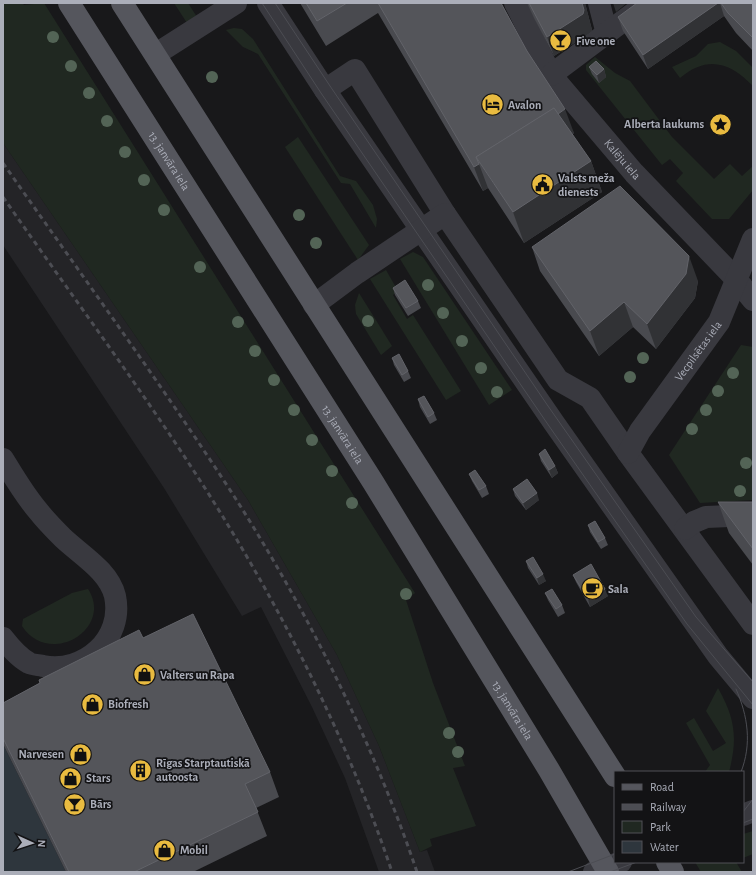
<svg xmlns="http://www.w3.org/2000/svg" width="756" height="875" font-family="'Alegreya Sans',sans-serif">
<rect width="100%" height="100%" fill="#18181a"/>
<polygon fill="#242427" points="3,143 248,500 337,655 379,746 420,852 427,850 435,872 379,872 345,778 312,707 261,607 242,616 164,488 3,245"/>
<g fill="#202821">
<polygon points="3,3 22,3 24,5 44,3 415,593 406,600 433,683 465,766 453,768 476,826 430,839 432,846 420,852 379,746 337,655 248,500 3,143"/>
<polygon points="174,3 188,3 197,17 187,23"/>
<polygon points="234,28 242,29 253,39 340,176 356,181 373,205 377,219 376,228 350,184 341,183 258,54 243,47 226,30"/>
<path d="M720,42l16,9 17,17v18c-23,-24 -46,-31 -73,-8l-8,-11 24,-11 12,-12z"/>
<polygon points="595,57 615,73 630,81 672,137 714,179 730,164 742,176 753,166 753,190 729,219 712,219 676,181 683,173 670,159 662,165 586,70 586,65"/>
<polygon points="298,137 369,245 358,260 285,147"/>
<polygon points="413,252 423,257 512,390 489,405 400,259"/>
<polygon points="386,270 398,291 393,295 407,319 413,315 461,391 446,400 370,279"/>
<polygon points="359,293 392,346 381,355 356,314 355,305"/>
<polygon points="741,345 753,347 753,500 700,503 669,455"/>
<path d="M88,589c26,40 -39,79 -66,37l1,-7 49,-26z"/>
<path d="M718,688c17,30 20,50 11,84h-24l5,-7 -24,-42 8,-5 19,33 13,-8 -20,-32z"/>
<polygon points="753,831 753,854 743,858 743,834"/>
<polygon points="695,862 736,862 742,872 701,872"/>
</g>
<polygon fill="#2e363d" points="3,744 66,872 3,872"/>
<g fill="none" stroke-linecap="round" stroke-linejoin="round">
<g stroke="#39393f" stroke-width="22">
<polyline points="268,3 325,90 554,423 718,656 753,698"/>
<path id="s1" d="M515,3l36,72 83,98 102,106 17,21"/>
<polyline points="599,3 607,34"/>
<polyline points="156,54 236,3"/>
<polyline points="551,75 647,3"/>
<polyline points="325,90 355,70 445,214"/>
<polyline points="314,305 357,273 445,214 558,380 590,398 628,453 753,624"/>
<path id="s2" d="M628,453l12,-22 79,-109 34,-83"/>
<path d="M3,459c11,18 22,37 36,53 7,9 16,18 24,26 18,17 46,33 52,58 9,43 -31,78 -72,70 -4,-1 -10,-1 -14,-3 -11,-6 -19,-16 -26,-25"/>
<polyline points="685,529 694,522 706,517 753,515"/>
<polyline points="743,815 753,811"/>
<polyline points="594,872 621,862"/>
</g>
<g stroke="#55565d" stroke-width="22">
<path id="s3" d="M69,3l304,479 176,288 59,102"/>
<polyline points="122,3 615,776"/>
<polyline points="667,862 673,872"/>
</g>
<g stroke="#4c4d53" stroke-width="1">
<polyline points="262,3 321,93 549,426 687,624 753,705"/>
<polyline points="275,3 330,86 548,406 696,617 753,682"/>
<path d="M736,689c12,27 16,55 5,83"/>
<polyline points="743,812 753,799"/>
<polyline points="743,823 753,819"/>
<polyline points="568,872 615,854"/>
<polyline points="610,872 637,862"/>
</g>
<g stroke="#4c4d53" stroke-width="3" stroke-dasharray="5 4" stroke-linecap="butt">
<path d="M3,163c77,110 156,218 229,330 74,115 141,249 185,379"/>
<path d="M3,197c71,102 146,202 212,307 72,115 134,240 177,368"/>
</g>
</g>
<g fill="#536456">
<circle cx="53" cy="37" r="6"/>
<circle cx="71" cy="66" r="6"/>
<circle cx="212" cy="77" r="6"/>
<circle cx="89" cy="93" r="6"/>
<circle cx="107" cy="121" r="6"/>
<circle cx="125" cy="152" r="6"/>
<circle cx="144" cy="180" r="6"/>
<circle cx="164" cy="210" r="6"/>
<circle cx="299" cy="215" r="6"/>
<circle cx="316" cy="243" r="6"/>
<circle cx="200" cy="267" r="6"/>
<circle cx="428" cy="285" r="6"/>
<circle cx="443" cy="313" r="6"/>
<circle cx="368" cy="321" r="6"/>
<circle cx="238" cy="322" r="6"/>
<circle cx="462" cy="341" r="6"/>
<circle cx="255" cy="351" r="6"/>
<circle cx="643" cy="358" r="6"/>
<circle cx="481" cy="368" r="6"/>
<circle cx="733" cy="373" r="6"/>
<circle cx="630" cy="377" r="6"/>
<circle cx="274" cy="380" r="6"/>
<circle cx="718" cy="391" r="6"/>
<circle cx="497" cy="392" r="6"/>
<circle cx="294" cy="410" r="6"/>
<circle cx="706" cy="410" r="6"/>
<circle cx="692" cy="429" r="6"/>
<circle cx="312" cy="440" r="6"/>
<circle cx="746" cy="463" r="6"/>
<circle cx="332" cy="471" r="6"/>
<circle cx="740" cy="491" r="6"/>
<circle cx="352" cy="503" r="6"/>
<circle cx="406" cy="594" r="6"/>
<circle cx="449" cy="733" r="6"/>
<circle cx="458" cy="752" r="6"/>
</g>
<g fill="#494a4f">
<polygon points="300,3 501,3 527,51 574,133 572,135 591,161 602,192 524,243 488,188 483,191 378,13 326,46"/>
<polygon points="527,3 585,3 592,30 590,33 554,56 534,18"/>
<polygon points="637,3 753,3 753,51 736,33 724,16 648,69 623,31 618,17"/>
<polygon points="589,67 604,69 606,77 599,83 592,74"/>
<polygon points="532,247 698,281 695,298 656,349 633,327 599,356 540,271"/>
<polygon points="393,288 418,301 421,308 408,316 395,295"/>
<polygon points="392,358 408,371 411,378 404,382 394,365"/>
<polygon points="418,399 434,413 437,420 430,424 420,407"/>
<polygon points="539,454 555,466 558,473 552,478 541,461"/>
<polygon points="469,474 486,486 489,494 482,498 472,481"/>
<polygon points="513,489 539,500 526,510 515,496"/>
<polygon points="718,502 753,502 753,565 729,533"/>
<polygon points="588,525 605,538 608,545 601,549 590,532"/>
<polygon points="526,561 546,581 539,585 528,568"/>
<polygon points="573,575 608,596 590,607 576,582"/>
<polygon points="545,593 562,605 565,613 558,617 548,600"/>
<polygon points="143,638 270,772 279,797 256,808 267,836 193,872 66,872 3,744 3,703 40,683 39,680"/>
</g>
<g fill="#313235">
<polygon points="582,3 585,3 592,30 590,33 554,56 547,37"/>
<polygon points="613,3 627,3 616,12"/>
<polygon points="718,3 720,3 724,16 648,69 643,55"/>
<polygon points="604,69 606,77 599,83 597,75"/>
<polygon points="565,109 574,133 494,184 480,163"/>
<polygon points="591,161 602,192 524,243 513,212"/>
<polygon points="479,164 488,188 483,191 474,167"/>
<polygon points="689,256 698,281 695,298 656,349 647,324"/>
<polygon points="624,302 633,327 599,356 590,331"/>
<polygon points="555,466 558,473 552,478 549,470"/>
<polygon points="537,493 539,500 526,510 523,503"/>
<polygon points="543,574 546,581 539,585 537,578"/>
<polygon points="605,589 608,596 590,607 588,599"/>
</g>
<g fill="#54555a" stroke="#626369">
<polygon points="306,3 347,3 317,21"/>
<polygon points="378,3 501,3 527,51 565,109 558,114 554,108 476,157 479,164 474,167"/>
<polygon points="529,3 582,3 584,10 583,14 547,37"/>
<polygon points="637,3 718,3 643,55 618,17"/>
<polygon points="721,3 753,3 753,38 728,13"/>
<polygon points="596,61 604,69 597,75 589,67"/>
<polygon points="554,108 591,161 513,212 476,157"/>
<polygon points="620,186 689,256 686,274 647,324 624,302 590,331 532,247"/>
<polygon points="405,280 418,301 406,308 393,288"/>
<polygon points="399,354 408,371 402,375 392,358"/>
<polygon points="424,396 434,413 428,417 418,399"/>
<polygon points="545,449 555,466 549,470 539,454"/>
<polygon points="475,470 486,486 479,490 469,474"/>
<polygon points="527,479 537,493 523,503 513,489"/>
<polygon points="718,502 753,502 753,549"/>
<polygon points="595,521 605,538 598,542 588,525"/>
<polygon points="533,557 543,574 537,578 526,561"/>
<polygon points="591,564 605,589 588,599 573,575"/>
<polygon points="552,589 562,605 556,609 545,593"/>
<polygon points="193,614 270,772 245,784 258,812 134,872 69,872 3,738 3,703 40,683 39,680 139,630 143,638"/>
</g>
<defs>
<symbol id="bar-disc" viewBox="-11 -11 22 22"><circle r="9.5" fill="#e9bb40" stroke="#131315"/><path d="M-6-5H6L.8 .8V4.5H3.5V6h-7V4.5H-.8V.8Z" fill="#111"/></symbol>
<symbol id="hotel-disc" viewBox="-11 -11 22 22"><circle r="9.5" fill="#e9bb40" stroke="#131315"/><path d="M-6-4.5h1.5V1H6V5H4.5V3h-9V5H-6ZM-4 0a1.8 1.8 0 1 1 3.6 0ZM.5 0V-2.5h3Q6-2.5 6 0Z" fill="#111"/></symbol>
<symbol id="sight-disc" viewBox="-11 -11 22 22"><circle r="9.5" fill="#e9bb40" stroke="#131315"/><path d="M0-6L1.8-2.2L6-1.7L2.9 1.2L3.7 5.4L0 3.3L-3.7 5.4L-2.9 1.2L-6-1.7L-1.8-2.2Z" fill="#111"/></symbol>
<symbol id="civic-disc" viewBox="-11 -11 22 22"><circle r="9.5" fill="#e9bb40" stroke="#131315"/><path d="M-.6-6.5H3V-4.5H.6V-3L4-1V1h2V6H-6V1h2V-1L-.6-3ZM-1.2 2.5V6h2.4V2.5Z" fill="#111"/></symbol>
<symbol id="cafe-disc" viewBox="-11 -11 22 22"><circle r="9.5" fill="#e9bb40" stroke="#131315"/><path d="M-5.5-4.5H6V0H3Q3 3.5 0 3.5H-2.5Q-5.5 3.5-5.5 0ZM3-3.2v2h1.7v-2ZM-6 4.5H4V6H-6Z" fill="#111"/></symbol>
<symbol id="shop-disc" viewBox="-11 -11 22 22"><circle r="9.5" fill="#e9bb40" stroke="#131315"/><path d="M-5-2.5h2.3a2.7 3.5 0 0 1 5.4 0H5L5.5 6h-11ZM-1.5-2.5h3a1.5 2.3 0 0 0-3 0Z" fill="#111"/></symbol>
<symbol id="building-disc" viewBox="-11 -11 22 22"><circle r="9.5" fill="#e9bb40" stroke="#131315"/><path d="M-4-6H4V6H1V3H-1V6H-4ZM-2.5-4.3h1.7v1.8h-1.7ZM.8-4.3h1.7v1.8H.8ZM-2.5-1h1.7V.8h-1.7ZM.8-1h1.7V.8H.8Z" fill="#111"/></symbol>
</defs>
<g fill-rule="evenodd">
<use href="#bar-disc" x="548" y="28" width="25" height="25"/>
<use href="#hotel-disc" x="480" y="92" width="25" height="25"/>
<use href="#sight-disc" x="708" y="112" width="25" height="25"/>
<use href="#civic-disc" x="530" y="172" width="25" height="25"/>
<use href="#cafe-disc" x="580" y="576" width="25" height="25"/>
<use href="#shop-disc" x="132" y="662" width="25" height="25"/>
<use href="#shop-disc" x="80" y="692" width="25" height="25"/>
<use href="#shop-disc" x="68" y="742" width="25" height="25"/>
<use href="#building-disc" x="128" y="758" width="25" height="25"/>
<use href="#shop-disc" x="58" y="766" width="25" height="25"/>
<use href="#bar-disc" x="62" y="792" width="25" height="25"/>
<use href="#shop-disc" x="152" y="838" width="25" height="25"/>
</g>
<g text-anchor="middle" stroke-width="3.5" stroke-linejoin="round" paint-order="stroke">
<g font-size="12" font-weight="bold" fill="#abaeb9" stroke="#131315" text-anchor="start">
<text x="576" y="45">Five one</text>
<text x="508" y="109">Avalon</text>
<text x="704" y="128" text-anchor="end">Alberta laukums</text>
<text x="558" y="182">Valsts meža<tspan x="558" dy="14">dienests</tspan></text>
<text x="608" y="593">Sala</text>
<text x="160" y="679">Valters un Rapa</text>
<text x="108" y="708">Biofresh</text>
<text x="64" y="758" text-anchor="end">Narvesen</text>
<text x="156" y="767">Rīgas Starptautiskā<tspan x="156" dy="14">autoosta</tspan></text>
<text x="86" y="782">Stars</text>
<text x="90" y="808">Bārs</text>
<text x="180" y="854">Mobil</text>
</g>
<g font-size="12" fill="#abaeb9" stroke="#131315">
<text dy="4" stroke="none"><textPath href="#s1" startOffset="191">Kalēju iela</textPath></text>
<text dy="4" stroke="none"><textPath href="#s3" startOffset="187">13. janvāra iela</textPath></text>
<text dy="4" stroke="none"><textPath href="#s2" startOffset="124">Vecpilsētas iela</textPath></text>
<text dy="4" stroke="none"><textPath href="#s3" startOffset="511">13. janvāra iela</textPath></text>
<text dy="4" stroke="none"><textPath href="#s3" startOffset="835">13. janvāra iela</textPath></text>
</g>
</g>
<rect width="756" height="875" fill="none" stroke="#abaeb9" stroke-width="8"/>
<rect x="614" y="771" width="130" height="92" fill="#131315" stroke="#505157"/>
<rect x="622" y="784" width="20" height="6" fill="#55565d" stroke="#505157"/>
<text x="650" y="791" font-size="12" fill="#abaeb9">Road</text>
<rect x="622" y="804" width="20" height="6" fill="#4c4d53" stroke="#505157"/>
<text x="650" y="811" font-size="12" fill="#abaeb9">Railway</text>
<rect x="622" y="821" width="20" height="12" fill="#202821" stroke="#505157"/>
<text x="650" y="831" font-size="12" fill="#abaeb9">Park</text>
<rect x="622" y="841" width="20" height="12" fill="#2e363d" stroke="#505157"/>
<text x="650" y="851" font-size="12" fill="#abaeb9">Water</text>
<g transform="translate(32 843) rotate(93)" stroke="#131315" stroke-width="3" paint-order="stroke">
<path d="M0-3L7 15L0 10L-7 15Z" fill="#abaeb9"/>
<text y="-6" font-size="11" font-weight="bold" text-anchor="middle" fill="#abaeb9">N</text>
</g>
</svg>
